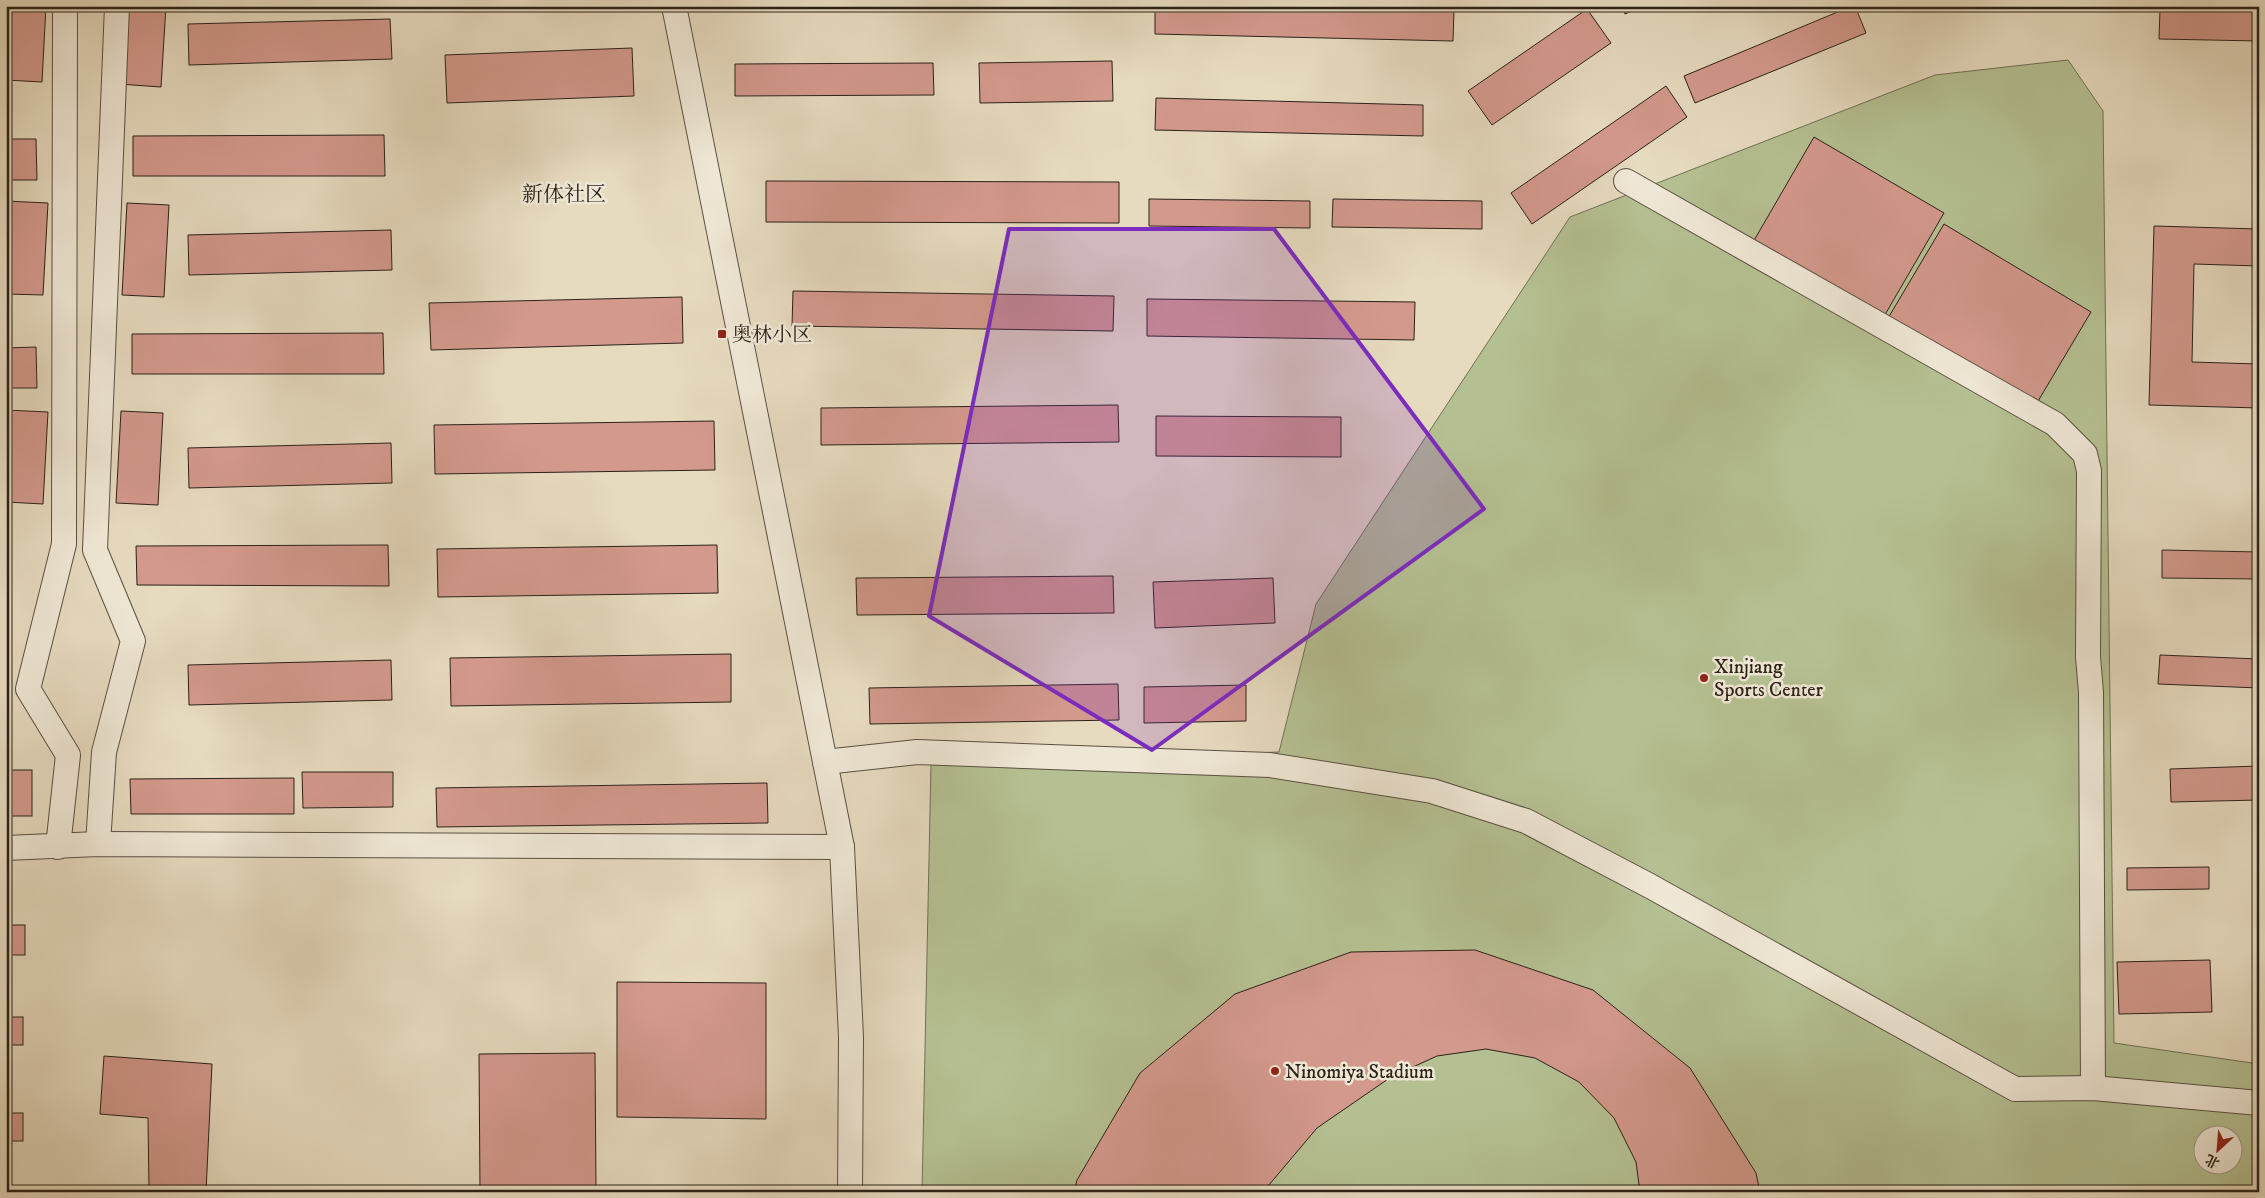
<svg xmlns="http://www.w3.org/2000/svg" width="2265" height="1198" font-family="'IM FELL DW Pica','Noto Serif SC',serif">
<rect width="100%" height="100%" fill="#e6dabf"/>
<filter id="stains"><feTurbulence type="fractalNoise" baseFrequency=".004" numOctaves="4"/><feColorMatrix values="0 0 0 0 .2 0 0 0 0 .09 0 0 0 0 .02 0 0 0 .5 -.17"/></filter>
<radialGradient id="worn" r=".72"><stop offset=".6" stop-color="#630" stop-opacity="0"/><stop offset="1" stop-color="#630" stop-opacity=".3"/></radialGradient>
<path fill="#b5c092" stroke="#707155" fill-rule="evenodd" d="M2068,60l35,51 11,932 145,21v128h-1337l9,-428 348,-12 37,-148 254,-387 365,-142zM2202,1136h30v30h-30z"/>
<g fill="#d3998d" stroke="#2b2218">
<polygon points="6,6 46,6 42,82 6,80"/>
<polygon points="123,6 166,6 161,87 119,84"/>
<polygon points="1155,6 1454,10 1453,41 1155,34"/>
<polygon points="1622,6 1644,6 1625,14"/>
<polygon points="1852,6 1855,6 1866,33 1695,103 1684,76"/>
<polygon points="1587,9 1611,43 1492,125 1468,91"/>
<polygon points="2160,9 2259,10 2259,41 2159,39"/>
<polygon points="390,19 392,59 189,65 188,24"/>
<polygon points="632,48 634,96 447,103 445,55"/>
<polygon points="1112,61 1113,101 980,103 979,63"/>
<polygon points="933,63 934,95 735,96 735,64"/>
<polygon points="1666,86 1687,117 1532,224 1511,193"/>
<polygon points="1156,98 1423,105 1423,136 1155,130"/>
<polygon points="384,135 385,176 133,176 133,136"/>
<polygon points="1814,137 1944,213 1879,325 1749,249"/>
<polygon points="6,139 36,139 37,180 6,180"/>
<polygon points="766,181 1119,182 1119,223 766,222"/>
<polygon points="1149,199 1310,201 1310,228 1149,226"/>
<polygon points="1333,199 1482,201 1482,229 1332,227"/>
<polygon points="6,201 48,203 43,295 6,294"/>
<polygon points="127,203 169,205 164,297 122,295"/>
<polygon points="1944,224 2091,312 2028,418 1881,330"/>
<polygon points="2154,226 2259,229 2259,266 2194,264 2192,362 2259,364 2259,408 2149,405"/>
<polygon points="391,230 392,270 189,275 188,235"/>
<polygon points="793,291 1114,296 1113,331 792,326"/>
<polygon points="682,297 683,343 431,350 429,303"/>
<polygon points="1147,299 1415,302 1414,340 1147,336"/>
<polygon points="383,333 384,374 132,374 132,334"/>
<polygon points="36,347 37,388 6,388 6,348"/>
<polygon points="1118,405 1119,442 821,445 821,408"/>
<polygon points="6,410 48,412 43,504 6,502"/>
<polygon points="121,411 163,413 158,505 116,503"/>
<polygon points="1156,416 1341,417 1341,457 1156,456"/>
<polygon points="714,421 715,470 435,474 434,425"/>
<polygon points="391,443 392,483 189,488 188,448"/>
<polygon points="388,545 389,586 137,585 136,546"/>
<polygon points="717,545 718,593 438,597 437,549"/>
<polygon points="2162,550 2259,552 2259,579 2162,578"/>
<polygon points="6,553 8,553 9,594 6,595"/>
<polygon points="1113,576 1114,613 857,615 856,578"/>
<polygon points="1273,578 1275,623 1155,628 1153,582"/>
<polygon points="731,654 731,702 451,706 450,658"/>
<polygon points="2160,655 2259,659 2259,688 2158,684"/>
<polygon points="391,660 392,700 189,705 188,665"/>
<polygon points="1118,684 1119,720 870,724 869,688"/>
<polygon points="1246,685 1246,721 1144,723 1144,687"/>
<polygon points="2259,766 2259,800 2171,802 2170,769"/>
<rect x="6" y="770" width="26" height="46"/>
<polygon points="302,772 393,772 393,807 303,808"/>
<polygon points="294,778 294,814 131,814 130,779"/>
<polygon points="767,783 768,823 437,827 436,788"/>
<polygon points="2209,867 2209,889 2127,890 2127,868"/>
<rect x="6" y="925" width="19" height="30"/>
<polygon points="1475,950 1593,990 1690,1068 1756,1173 1760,1192 1640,1192 1636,1162 1614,1118 1579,1082 1535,1058 1486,1049 1437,1056 1391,1077 1317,1128 1263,1192 1074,1192 1077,1180 1140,1073 1235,994 1351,952"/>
<polygon points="2210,960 2212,1012 2119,1014 2117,962"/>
<polygon points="617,982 766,983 766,1119 617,1117"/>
<rect x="6" y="1017" width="17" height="28"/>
<polygon points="595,1053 596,1192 480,1192 479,1054"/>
<polygon points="104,1056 212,1064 206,1192 149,1192 148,1118 100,1114"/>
<rect x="6" y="1113" width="17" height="28"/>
</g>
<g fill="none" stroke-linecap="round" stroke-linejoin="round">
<defs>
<g id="street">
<polyline points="674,6 842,847 851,1037 850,1192"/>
<polyline points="1626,181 2055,424 2085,454 2089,471 2088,657 2091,692 2093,1088"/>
<polyline points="825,762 917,752 1270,765 1432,791 1526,821 1650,886 2015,1089 2093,1088 2259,1103"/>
<polyline points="98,844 104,752 133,641 95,550 117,6"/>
<polyline points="58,847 68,755 28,689 64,544 65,6"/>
<polyline points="6,848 98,844 842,847"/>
</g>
</defs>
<use href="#street" stroke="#5a5042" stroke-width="26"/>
<use href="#street" stroke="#efe7d5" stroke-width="24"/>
</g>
<path fill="#7b2cbf" fill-opacity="0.2" stroke="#7b2cbf" stroke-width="4" stroke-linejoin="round" d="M1009,229h265l210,280 -332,241 -223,-134z"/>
<g fill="#8f2418" stroke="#efe7d5" stroke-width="2">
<rect x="717" y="329" width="10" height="10" rx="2.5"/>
<circle cx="1704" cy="678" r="5"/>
<circle cx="1275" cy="1071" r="5"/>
</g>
<g text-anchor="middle" stroke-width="5" stroke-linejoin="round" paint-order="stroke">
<g font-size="20" fill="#2b2218" stroke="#efe7d5" text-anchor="start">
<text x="732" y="341">奥林小区</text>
<text x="1714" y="673">Xinjiang<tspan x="1714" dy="23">Sports Center</tspan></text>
<text x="1285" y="1078">Ninomiya Stadium</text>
</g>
<g font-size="21" fill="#2b2218" stroke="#efe7d5">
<text x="564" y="201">新体社区</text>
</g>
</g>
<rect width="2265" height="1198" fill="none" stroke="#e6dabf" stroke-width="25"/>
<rect x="8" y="8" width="2250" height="1183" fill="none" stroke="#2b2218" stroke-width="2.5"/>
<rect x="12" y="12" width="2240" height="1173" fill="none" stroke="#2b2218"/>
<g transform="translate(2218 1150) rotate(206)"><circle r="24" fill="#efe7d5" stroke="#a19889"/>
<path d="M0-4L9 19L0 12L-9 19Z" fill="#8f2418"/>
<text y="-8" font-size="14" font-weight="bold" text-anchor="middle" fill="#2b2218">北</text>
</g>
<rect width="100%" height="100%" filter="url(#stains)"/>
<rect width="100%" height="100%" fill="url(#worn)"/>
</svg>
